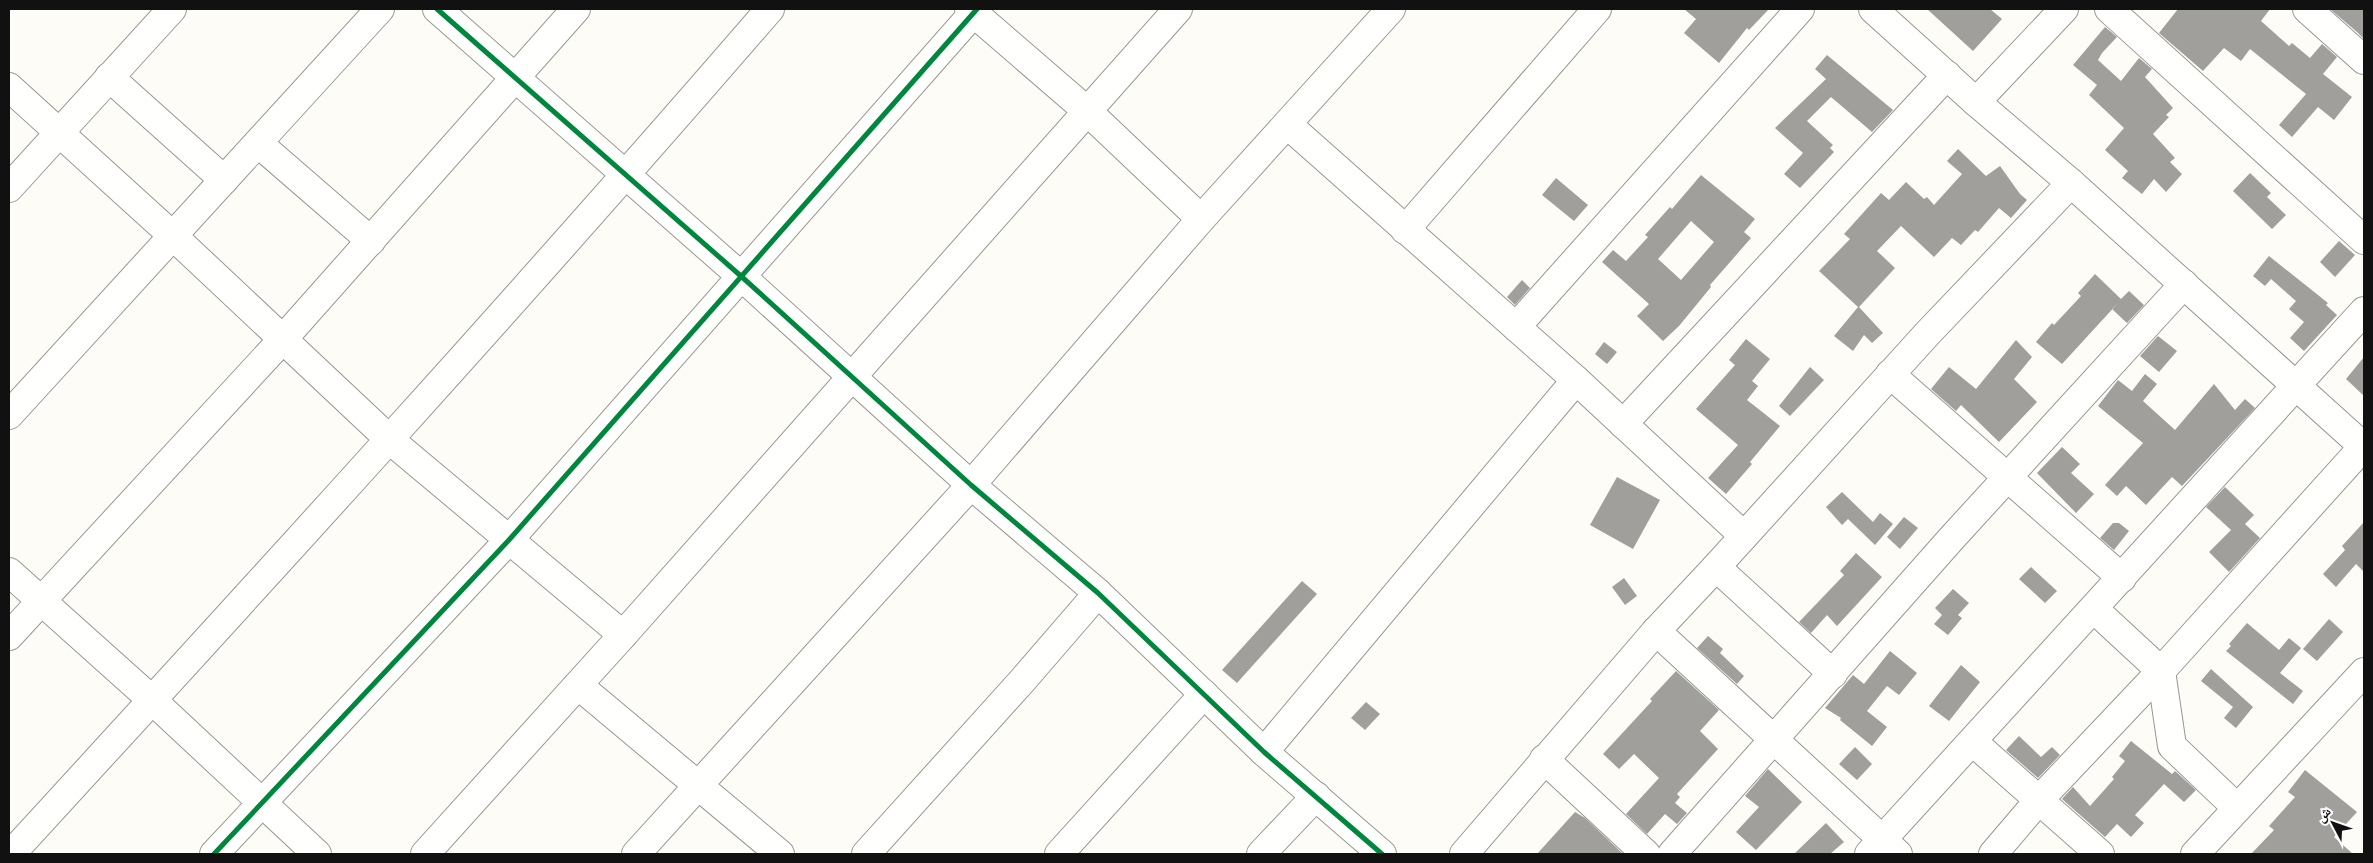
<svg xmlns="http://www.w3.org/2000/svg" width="2373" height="863" font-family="'Times New Roman','Noto Naskh Arabic',serif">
<rect width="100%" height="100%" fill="#fdfcf7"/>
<g fill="#a19f9c" fill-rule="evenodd">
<polygon points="1684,9 1769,9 1749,30 1747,28 1719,63 1684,33 1696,19"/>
<polygon points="1927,9 1990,9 2002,19 1973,51"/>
<polygon points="2178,9 2270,9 2261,21 2289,46 2292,43 2310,58 2322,44 2337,57 2323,74 2352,97 2334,120 2318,107 2292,137 2279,125 2306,94 2250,49 2241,61 2224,48 2203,71 2159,33"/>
<polygon points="2330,9 2364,9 2364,39 2357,32"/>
<polygon points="2105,27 2117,37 2102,53 2098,60 2121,81 2139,58 2152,69 2145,77 2173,108 2166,115 2169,117 2153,134 2175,158 2170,162 2182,174 2166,192 2154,179 2142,194 2122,178 2128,171 2105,150 2124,128 2089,95 2097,85 2073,65"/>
<polygon points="1827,55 1893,110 1872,132 1831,97 1807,121 1833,145 1830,148 1834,152 1800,188 1784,174 1803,153 1775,128 1826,79 1815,69"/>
<polygon points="1958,149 1986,176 2000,166 2020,194 2027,200 2011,218 1999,208 1978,232 1975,230 1961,245 1952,238 1934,257 1901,226 1877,251 1895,268 1859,307 1883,333 1872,343 1864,335 1853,351 1834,336 1858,307 1819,271 1850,239 1844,234 1881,193 1889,200 1906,182 1924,199 1927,197 1934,205 1962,174 1947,161"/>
<polygon points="2250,173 2271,193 2267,197 2286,215 2272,229 2233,191"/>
<path d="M1701,175l54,44 -11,13 7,6 -41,47 1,2 -32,39 -16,15 -26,-25 12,-12 -47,-42 11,-12 13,11 22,-24 -3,-2 25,-28 2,2zM1691,221l23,21 -33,38 -23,-21z"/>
<polygon points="1556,178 1588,205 1574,221 1542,195"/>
<polygon points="2339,241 2355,255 2335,277 2320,262"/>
<polygon points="2269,256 2328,303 2326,305 2337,315 2304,351 2290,338 2304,322 2289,309 2296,301 2271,279 2265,286 2253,276"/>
<polygon points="2095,274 2121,299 2129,291 2144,305 2127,323 2112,309 2118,303 2062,364 2036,342 2052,323 2054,325 2081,296 2078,293"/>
<polygon points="1522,280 1530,288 1515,305 1507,297"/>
<polygon points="2158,336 2177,351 2159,372 2140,356"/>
<polygon points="1746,339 1770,359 1752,381 1758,386 1747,400 1780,426 1750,462 1752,464 1726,494 1708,478 1738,445 1696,409 1735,365 1729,360"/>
<polygon points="2016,340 2032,357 2014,379 2037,402 1999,442 1961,405 1956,411 1931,389 1949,367 1976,389"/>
<polygon points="1604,342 1617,352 1607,364 1595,354"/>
<polygon points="2364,357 2364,396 2346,379"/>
<polygon points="1810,367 1824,380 1790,416 1779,406"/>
<polygon points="2145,374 2157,384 2143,401 2175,430 2214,384 2235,410 2245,399 2255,408 2182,486 2172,477 2146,505 2126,486 2117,496 2105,485 2143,443 2098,406 2118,380 2132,391"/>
<polygon points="2062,447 2080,464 2071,473 2094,494 2076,513 2037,473"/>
<polygon points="1617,477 1660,500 1633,549 1590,525"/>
<polygon points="2225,487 2254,515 2245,524 2260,538 2229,572 2209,552 2231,530 2206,507"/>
<polygon points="1842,492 1873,522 1880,513 1893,524 1875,545 1848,519 1842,525 1826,507"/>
<polygon points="1904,517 1918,528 1900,549 1887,537"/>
<polygon points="2364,522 2364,572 2356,564 2336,587 2323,574 2345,550 2342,546"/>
<polygon points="2113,523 2119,523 2129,531 2114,550 2100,538"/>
<polygon points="1856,553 1882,577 1837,626 1827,615 1811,633 1799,622 1844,575 1840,571"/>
<polygon points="2031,567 2057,591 2045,603 2019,579"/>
<polygon points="1624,578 1637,596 1625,605 1612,587"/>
<polygon points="1302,581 1317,594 1237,683 1222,670"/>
<polygon points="1953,589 1969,603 1958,615 1962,618 1948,635 1934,624 1942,615 1935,608"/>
<polygon points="2329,619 2343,632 2317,661 2303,649"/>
<polygon points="2247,623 2279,650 2289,638 2301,648 2280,673 2303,691 2293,704 2226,651 2231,646 2229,644"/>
<polygon points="1708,636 1723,649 1720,653 1744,676 1737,684 1697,648"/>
<polygon points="1890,651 1917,673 1899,695 1887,686 1867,711 1887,727 1872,746 1840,720 1841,718 1825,708 1853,675 1864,684"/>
<polygon points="1961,665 1980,682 1949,721 1929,706"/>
<polygon points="2211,669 2253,707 2236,728 2224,718 2233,707 2201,681"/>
<polygon points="1676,671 1719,710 1700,731 1718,749 1677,794 1680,797 1675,803 1687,813 1677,824 1665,814 1647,834 1626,814 1659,778 1634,754 1619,769 1603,754 1652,701 1650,699"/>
<polygon points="1366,702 1380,714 1365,730 1351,718"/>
<polygon points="2019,736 2041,757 2052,747 2060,755 2038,778 2006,750"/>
<polygon points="2131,741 2172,774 2175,771 2196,790 2184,802 2164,784 2135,815 2144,823 2131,837 2117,824 2105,837 2062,799 2073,787 2090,806 2114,779 2112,777 2125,761 2119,756"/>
<polygon points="1855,747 1872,764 1857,780 1839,764"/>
<polygon points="1768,769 1802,802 1756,850 1736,832 1759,807 1745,796"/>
<polygon points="2305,770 2357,812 2334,837 2353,854 2251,854 2274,830 2269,826 2295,797 2288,792"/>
<polygon points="1575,812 1585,818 1623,854 1537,854"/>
<polygon points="1826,823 1844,842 1830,854 1794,854"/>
</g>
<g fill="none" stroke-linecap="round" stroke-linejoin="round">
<defs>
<g id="minor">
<polyline points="437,9 742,277 971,485 1098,593 1264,752 1382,854"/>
<polyline points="969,9 1086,110 1201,219"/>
<polyline points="1873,9 1976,102 2071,183 2364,447"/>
<polyline points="2109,9 2364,240"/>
<polyline points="2307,9 2364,60"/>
<polyline points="109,77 224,180"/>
<polyline points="9,87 173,236 390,440 623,635"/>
<polyline points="1976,102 2064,9"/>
<polyline points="1288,125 1576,380 1744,536"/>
<polyline points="258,143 371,241"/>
<polyline points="9,188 172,9"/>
<polyline points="1405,230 1597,9"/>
<polyline points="1516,327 1800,9"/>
<polyline points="1890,374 2122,578"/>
<polyline points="9,415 380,9"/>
<polyline points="1623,424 1947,75"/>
<polyline points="1716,567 1833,674"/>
<polyline points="9,572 152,700 317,854"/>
<polyline points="2094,609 2161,671 2172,746 2237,808"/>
<polyline points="1656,631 1898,854"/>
<polyline points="9,636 283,339 576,9"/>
<polyline points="578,685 780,854"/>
<polyline points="1973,742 2100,854"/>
<polyline points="1264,752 1576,380"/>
<polyline points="1544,759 1646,854"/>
<path d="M11,854c256,-279 511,-558 759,-845"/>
<polyline points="214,854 508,541 977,9"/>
<polyline points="425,854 623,635 1178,9"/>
<polyline points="636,854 971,485 1201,219 1391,9"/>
<polyline points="866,854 1022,681 1098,593"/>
<polyline points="1059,854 1204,694"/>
<polyline points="1261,854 1316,796"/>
<polyline points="1464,854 1656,631 1716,567 1927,334 2071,183"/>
<polyline points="1672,854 1951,539 2184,284"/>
<polyline points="1869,854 2364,311"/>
<polyline points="1993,854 2039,800 2161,671 2363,447"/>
<polyline points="2195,854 2364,672"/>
</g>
</defs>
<use href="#minor" stroke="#979795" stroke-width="30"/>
<use href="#minor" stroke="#fffffe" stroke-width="28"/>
<defs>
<g id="cycleway">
<polyline points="437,9 742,277 971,485 1098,593 1264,752 1382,854"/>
<polyline points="214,854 508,541 977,9"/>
</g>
</defs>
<use href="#cycleway" stroke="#fff" stroke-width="8"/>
<use href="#cycleway" stroke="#00873e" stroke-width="5"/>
</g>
<rect width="2373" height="863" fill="none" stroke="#111111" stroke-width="20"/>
<g transform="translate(2333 823) rotate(311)" stroke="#ffffff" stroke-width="4" paint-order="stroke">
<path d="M0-4L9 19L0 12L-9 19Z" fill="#111111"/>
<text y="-8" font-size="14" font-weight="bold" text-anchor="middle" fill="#111111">ش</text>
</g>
</svg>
